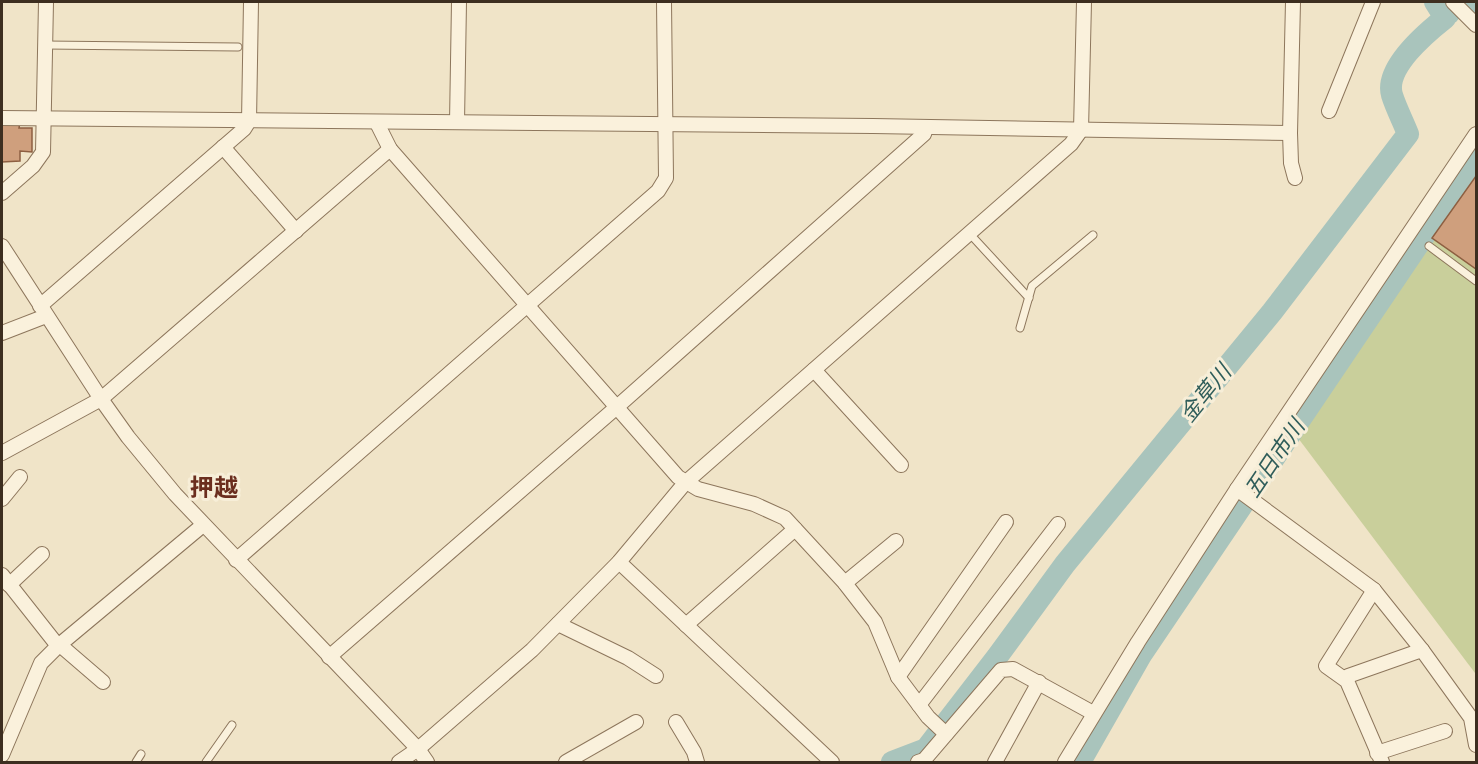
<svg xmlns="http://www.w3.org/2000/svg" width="1478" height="764" font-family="'IBM Plex Serif','Noto Sans JP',serif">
<rect width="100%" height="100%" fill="#f0e4c8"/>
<polygon fill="#c9cf9b" points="1476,168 1476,673 1475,673 1295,434"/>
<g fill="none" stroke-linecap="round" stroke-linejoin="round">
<g stroke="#a9c4bc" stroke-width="14">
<polyline points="1471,8 1476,7"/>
<polyline points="1445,18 1452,16"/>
</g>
<g stroke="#a9c4bc" stroke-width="22">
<path d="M892,762l34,-13 71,-92 68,-93 207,-252 136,-178c-5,-13 -12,-26 -16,-39 -8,-27 34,-62 53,-77l-10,-16"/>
<polyline points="1080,762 1141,655 1476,159"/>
</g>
</g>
<g fill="#cf9f7d" stroke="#8d5f41" stroke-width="1.5">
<polygon points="2,122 20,122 19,128 32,128 32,152 20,151 20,161 2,162"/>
<polygon points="1476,176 1476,269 1432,238"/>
</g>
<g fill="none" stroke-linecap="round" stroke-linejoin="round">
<defs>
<g id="lane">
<polyline points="45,45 238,47"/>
<polyline points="970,234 1029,298"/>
<polyline points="1429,246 1476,281"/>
<polyline points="1020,328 1032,286 1093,235"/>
<polyline points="136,762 141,754"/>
<polyline points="206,762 232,725"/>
</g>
<g id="street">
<polyline points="1293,2 1290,133 1291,163 1295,178"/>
<polyline points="1453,2 1476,25"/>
<polyline points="1329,111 1373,2"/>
<polyline points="2,118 873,126 1290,133"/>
<polyline points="457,122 459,2"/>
<polyline points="377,123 390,149 678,477 698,489 754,504 785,518 844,582 875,622 898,677 928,717 946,734"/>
<polyline points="223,147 296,231"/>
<polyline points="2,193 33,166 43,152 46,2"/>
<polyline points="2,246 101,399 128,437 175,494 418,749 427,762"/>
<polyline points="40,306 244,129 249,121 251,2"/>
<polyline points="2,333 46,316"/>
<polyline points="814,370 901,465"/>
<polyline points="2,453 101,399 390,149"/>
<polyline points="1237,489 1374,590 1422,650 1471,718 1476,745"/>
<polyline points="2,499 20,477"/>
<polyline points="236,560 658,191 666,178 664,2"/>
<polyline points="619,562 832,762"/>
<polyline points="2,575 58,646 41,663 2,755"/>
<polyline points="845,583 896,541"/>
<polyline points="9,585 42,554"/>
<polyline points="1374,590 1326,666 1347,681 1382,762"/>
<polyline points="558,624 628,658 656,676"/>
<polyline points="686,625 795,529"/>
<polyline points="60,645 103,682"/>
<polyline points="58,646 203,525"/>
<polyline points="329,657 618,406 924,134 926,128"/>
<polyline points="898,677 1006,522"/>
<polyline points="1345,679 1348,676 1422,650"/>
<polyline points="919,705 1058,524"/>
<polyline points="676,722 694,752 697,762"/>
<polyline points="1377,753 1445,731"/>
<polyline points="399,762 418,749 532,650 619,562 685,483 1071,144 1081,130 1084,2"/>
<polyline points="566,762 636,722"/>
<polyline points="918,762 924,760 1001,670 1013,669 1093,713"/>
<polyline points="995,762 1039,682"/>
<polyline points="1065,762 1138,642 1237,489 1476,134"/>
</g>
</defs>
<use href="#lane" stroke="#8d765c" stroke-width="9"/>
<use href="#street" stroke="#8d765c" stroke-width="16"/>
<use href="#lane" stroke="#faf1dc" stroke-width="7"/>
<use href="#street" stroke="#faf1dc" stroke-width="14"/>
</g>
<g text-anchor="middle" stroke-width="6" stroke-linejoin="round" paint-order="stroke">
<g font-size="22" font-style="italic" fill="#2f5d5a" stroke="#f7eed8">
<text transform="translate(1205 393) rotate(-51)" y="8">金草川</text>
<text transform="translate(1274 458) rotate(-56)" y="8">五日市川</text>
</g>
<g font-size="24" font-weight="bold" fill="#6b2e1e" stroke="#f7eed8">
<text x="214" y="496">押越</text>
</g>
</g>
<rect width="1478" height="764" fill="none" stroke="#3d2e20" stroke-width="6"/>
</svg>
